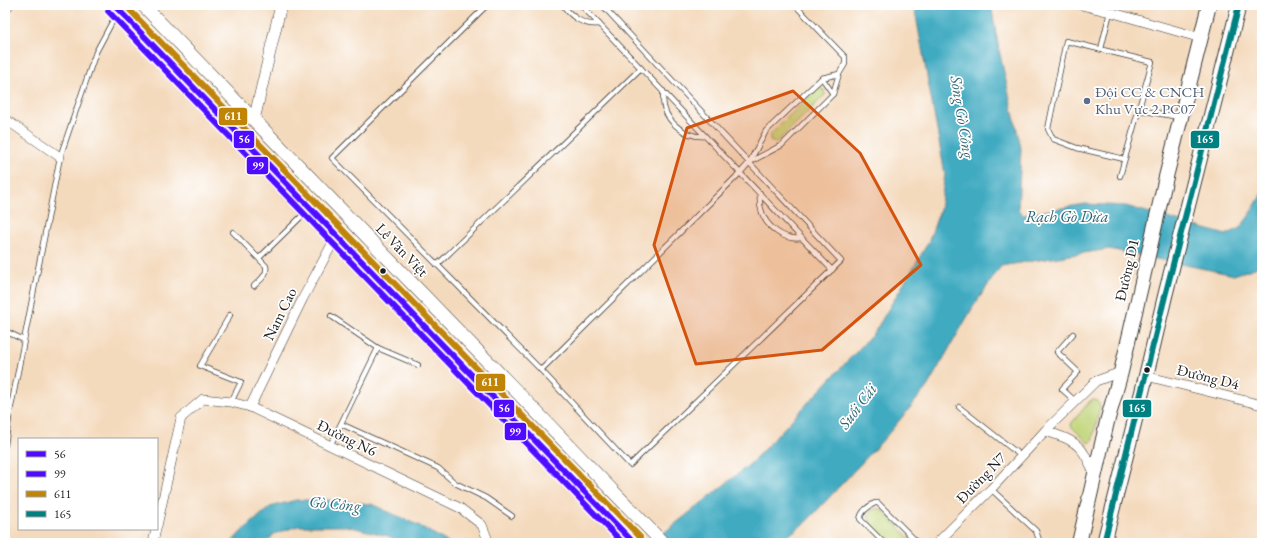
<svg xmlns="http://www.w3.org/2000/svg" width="1267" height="548" font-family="'EB Garamond',serif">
<rect width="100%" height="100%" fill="#fff"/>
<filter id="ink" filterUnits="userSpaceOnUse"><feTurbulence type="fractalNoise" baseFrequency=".025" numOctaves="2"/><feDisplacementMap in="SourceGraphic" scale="8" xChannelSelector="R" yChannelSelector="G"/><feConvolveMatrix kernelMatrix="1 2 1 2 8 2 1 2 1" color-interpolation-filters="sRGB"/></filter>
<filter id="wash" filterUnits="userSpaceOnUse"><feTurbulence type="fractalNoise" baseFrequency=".012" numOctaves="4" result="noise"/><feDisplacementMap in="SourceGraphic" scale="16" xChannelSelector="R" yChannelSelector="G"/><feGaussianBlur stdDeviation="0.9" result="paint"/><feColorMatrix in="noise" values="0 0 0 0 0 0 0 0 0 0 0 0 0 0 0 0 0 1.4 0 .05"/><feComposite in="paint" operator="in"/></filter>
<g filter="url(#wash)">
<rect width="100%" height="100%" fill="#f4dabd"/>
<g fill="#c0d477" stroke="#6e784a">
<polygon points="818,87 824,90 825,95 776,143 770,141 770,135"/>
<path d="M1093,399c4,2 6,3 7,8l-8,34 -2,2 -3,-1 -15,-15 -1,-3 19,-23z"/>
<path d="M880,508l2,2 32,33h-25c-9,-9 -26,-19 -18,-33z"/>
</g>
<g fill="#41aac1" stroke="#2e636e">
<polygon points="914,5 991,5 999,50 1021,148 1018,209 1023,215 1084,204 1126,206 1226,235 1240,228 1251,213 1262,193 1262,262 1255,268 1234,275 1109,249 1001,266 973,307 927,387 884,439 807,521 779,543 645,543 655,540 749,465 874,333 928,243 940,210 945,174"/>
<polygon points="296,500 326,500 371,504 420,526 449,543 400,543 388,536 347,526 298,526 274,534 266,543 231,543 241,532 270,507"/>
</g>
</g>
<g filter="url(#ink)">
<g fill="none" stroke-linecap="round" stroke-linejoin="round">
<defs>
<g id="service">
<polyline points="487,5 332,158 541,370 630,465 841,261 602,5"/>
<path d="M563,5c8,12 21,21 36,19"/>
<polyline points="581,5 832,270"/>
<polyline points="1101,49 1110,12"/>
<polyline points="822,78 833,94"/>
<path d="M663,91c0,6 0,11 1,16 5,18 24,31 41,29"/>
<polyline points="1139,110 1179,117"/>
<polyline points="750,162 782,145 833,94 839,74 845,64 845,57 795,5"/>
<polyline points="1120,176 1152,62 1066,41 1048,129 1053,139 1077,148 1124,159"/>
<path d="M760,193c0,6 -1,11 1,16 4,18 23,32 41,29"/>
<path d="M233,232l33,34c2,9 -6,14 -12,20"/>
<polyline points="259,258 309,209"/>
<polyline points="437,265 641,68"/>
<polyline points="230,315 200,366 241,382 231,402"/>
<polyline points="331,316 378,348 418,365"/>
<polyline points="5,331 24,340"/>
<polyline points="1073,334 1057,352 1078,372 1062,389 1075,401"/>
<polyline points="541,370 740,173 749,163 766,131 822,78 839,74"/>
<polyline points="959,407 1021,456"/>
<polyline points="341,424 438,468 455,483 486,498 512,516"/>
<polyline points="5,445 10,412 60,157 96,52 118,11"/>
<polyline points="330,446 378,348"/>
<polyline points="991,489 1036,531 1040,543"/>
<path d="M884,543l-24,-24c1,-8 9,-13 15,-16h3l40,40"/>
</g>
<g id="minor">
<polyline points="1081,5 1110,12 1201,38"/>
<polyline points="5,10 9,5"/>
<polyline points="5,119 60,157"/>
<polyline points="1146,376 1262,405"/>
<polyline points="250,407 303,298 337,235"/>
<path d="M1045,431c15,5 32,9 40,24 4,6 7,14 10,20"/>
<polyline points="157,526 181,418 203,399 231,402 250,407 460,508 482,525 489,543"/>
<polyline points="153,543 156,529"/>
<polyline points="937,543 991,489 1045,431 1096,381 1121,372"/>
</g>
<polyline id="tertiary" points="254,120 281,5"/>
<g id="secondary">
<polyline points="114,5 634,543"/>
<polyline points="143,5 663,543"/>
</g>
<g id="primary">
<polyline points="1079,543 1107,422 1121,372 1142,282 1166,177 1209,5"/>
<polyline points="1104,543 1146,376 1165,296 1239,5"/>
</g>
</defs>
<use href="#service" stroke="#3c3834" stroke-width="6"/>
<use href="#minor" stroke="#3c3834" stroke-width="10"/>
<use href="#tertiary" stroke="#3c3834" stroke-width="12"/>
<use href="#secondary" stroke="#3c3834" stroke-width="14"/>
<use href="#primary" stroke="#3c3834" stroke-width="16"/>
<use href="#service" stroke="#fff" stroke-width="4.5"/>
<use href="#minor" stroke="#fff" stroke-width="9"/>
<use href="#tertiary" stroke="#fff" stroke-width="11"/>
<use href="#secondary" stroke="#fff" stroke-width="13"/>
<use href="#primary" stroke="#fff" stroke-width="14"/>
<defs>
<polyline id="bus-1" points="114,5 634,543"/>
<polyline id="bus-2" points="108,11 623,543"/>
<polyline id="bus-3" points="125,5 640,537"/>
<polyline id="bus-4" points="1104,543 1165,296 1239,5"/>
</defs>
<use href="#bus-1" stroke="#fff" stroke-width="9"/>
<use href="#bus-2" stroke="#fff" stroke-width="9"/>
<use href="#bus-3" stroke="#fff" stroke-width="9"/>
<use href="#bus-4" stroke="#fff" stroke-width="9"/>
<use href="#bus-1" stroke="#4f0aff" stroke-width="6"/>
<use href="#bus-2" stroke="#4f0aff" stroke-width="6"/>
<use href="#bus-3" stroke="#c08407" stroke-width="6"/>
<use href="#bus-4" stroke="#008080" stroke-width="6"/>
</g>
</g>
<path fill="#d4530e" fill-opacity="0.2" stroke="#d4530e" stroke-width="3" stroke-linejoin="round" d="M793,91l67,62 61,112 -99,85 -126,14 -42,-119 33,-117z"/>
<circle fill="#5c6f8a" stroke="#fff" stroke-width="1.5" cx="1087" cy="101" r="4"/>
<g fill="#1c1c1c" stroke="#fff" stroke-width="1.5">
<circle cx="383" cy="271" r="3.5"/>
<circle cx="1147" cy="370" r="3.5"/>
</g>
<g text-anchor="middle" stroke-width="3.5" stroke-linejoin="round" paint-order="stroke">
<g font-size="15" fill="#4e5e75" stroke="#fff" text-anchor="start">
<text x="1095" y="97">Đội CC &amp; CNCH<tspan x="1095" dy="17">Khu Vực 2 PC07</tspan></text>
</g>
<g font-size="15" fill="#1c1c1c" stroke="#fff">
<text transform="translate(402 250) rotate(46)" y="5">Lê Văn Việt</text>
<text transform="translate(1127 270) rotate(-77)" y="5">Đường D1</text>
<text transform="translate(280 314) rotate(-64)" y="5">Nam Cao</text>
<text transform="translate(1208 377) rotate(14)" y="5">Đường D4</text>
<text transform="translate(347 438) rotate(26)" y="5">Đường N6</text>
<text transform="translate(981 478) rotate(-46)" y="5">Đường N7</text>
</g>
<g font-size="16" font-style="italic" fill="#2e636e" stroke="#fff">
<text transform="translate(963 117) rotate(81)" y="6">Sông Gò Công</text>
<text x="1067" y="222">Rạch Gò Dừa</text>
<text transform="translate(857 406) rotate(-53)" y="6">Suối Cái</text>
<text transform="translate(335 503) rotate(5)" y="6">Gò Công</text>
</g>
</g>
<g stroke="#fff" stroke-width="1.5">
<rect x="218" y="107" width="30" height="19" rx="4" fill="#c08407"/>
<rect x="1190" y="130" width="30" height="19" rx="4" fill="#008080"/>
<rect x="233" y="130" width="22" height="19" rx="4" fill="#4f0aff"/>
<rect x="246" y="156" width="23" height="19" rx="4" fill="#4f0aff"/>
<rect x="475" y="373" width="31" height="19" rx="4" fill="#c08407"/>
<rect x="1122" y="399" width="30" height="19" rx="4" fill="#008080"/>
<rect x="493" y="399" width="22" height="19" rx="4" fill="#4f0aff"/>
<rect x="504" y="422" width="23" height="19" rx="4" fill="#4f0aff"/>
</g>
<g font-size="11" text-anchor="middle" font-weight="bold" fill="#fff">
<text x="233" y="120">611</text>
<text x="1205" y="143">165</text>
<text x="244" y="143">56</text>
<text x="258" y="169">99</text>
<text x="490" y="386">611</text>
<text x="1137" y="412">165</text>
<text x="504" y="412">56</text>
<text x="515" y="435">99</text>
</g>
<rect width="1267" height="548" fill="none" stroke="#fff" stroke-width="20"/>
<rect x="18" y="438" width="140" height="92" fill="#ffffff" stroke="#a4a4a4"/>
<rect x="26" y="451" width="20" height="6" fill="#4f0aff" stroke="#a4a4a4"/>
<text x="54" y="458" font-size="12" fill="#1c1c1c">56</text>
<rect x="26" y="471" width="20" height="6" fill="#4f0aff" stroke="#a4a4a4"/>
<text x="54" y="478" font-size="12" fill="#1c1c1c">99</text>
<rect x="26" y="491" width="20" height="6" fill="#c08407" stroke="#a4a4a4"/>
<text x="54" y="498" font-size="12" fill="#1c1c1c">611</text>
<rect x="26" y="511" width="20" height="6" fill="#008080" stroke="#a4a4a4"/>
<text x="54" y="518" font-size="12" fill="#1c1c1c">165</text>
</svg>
